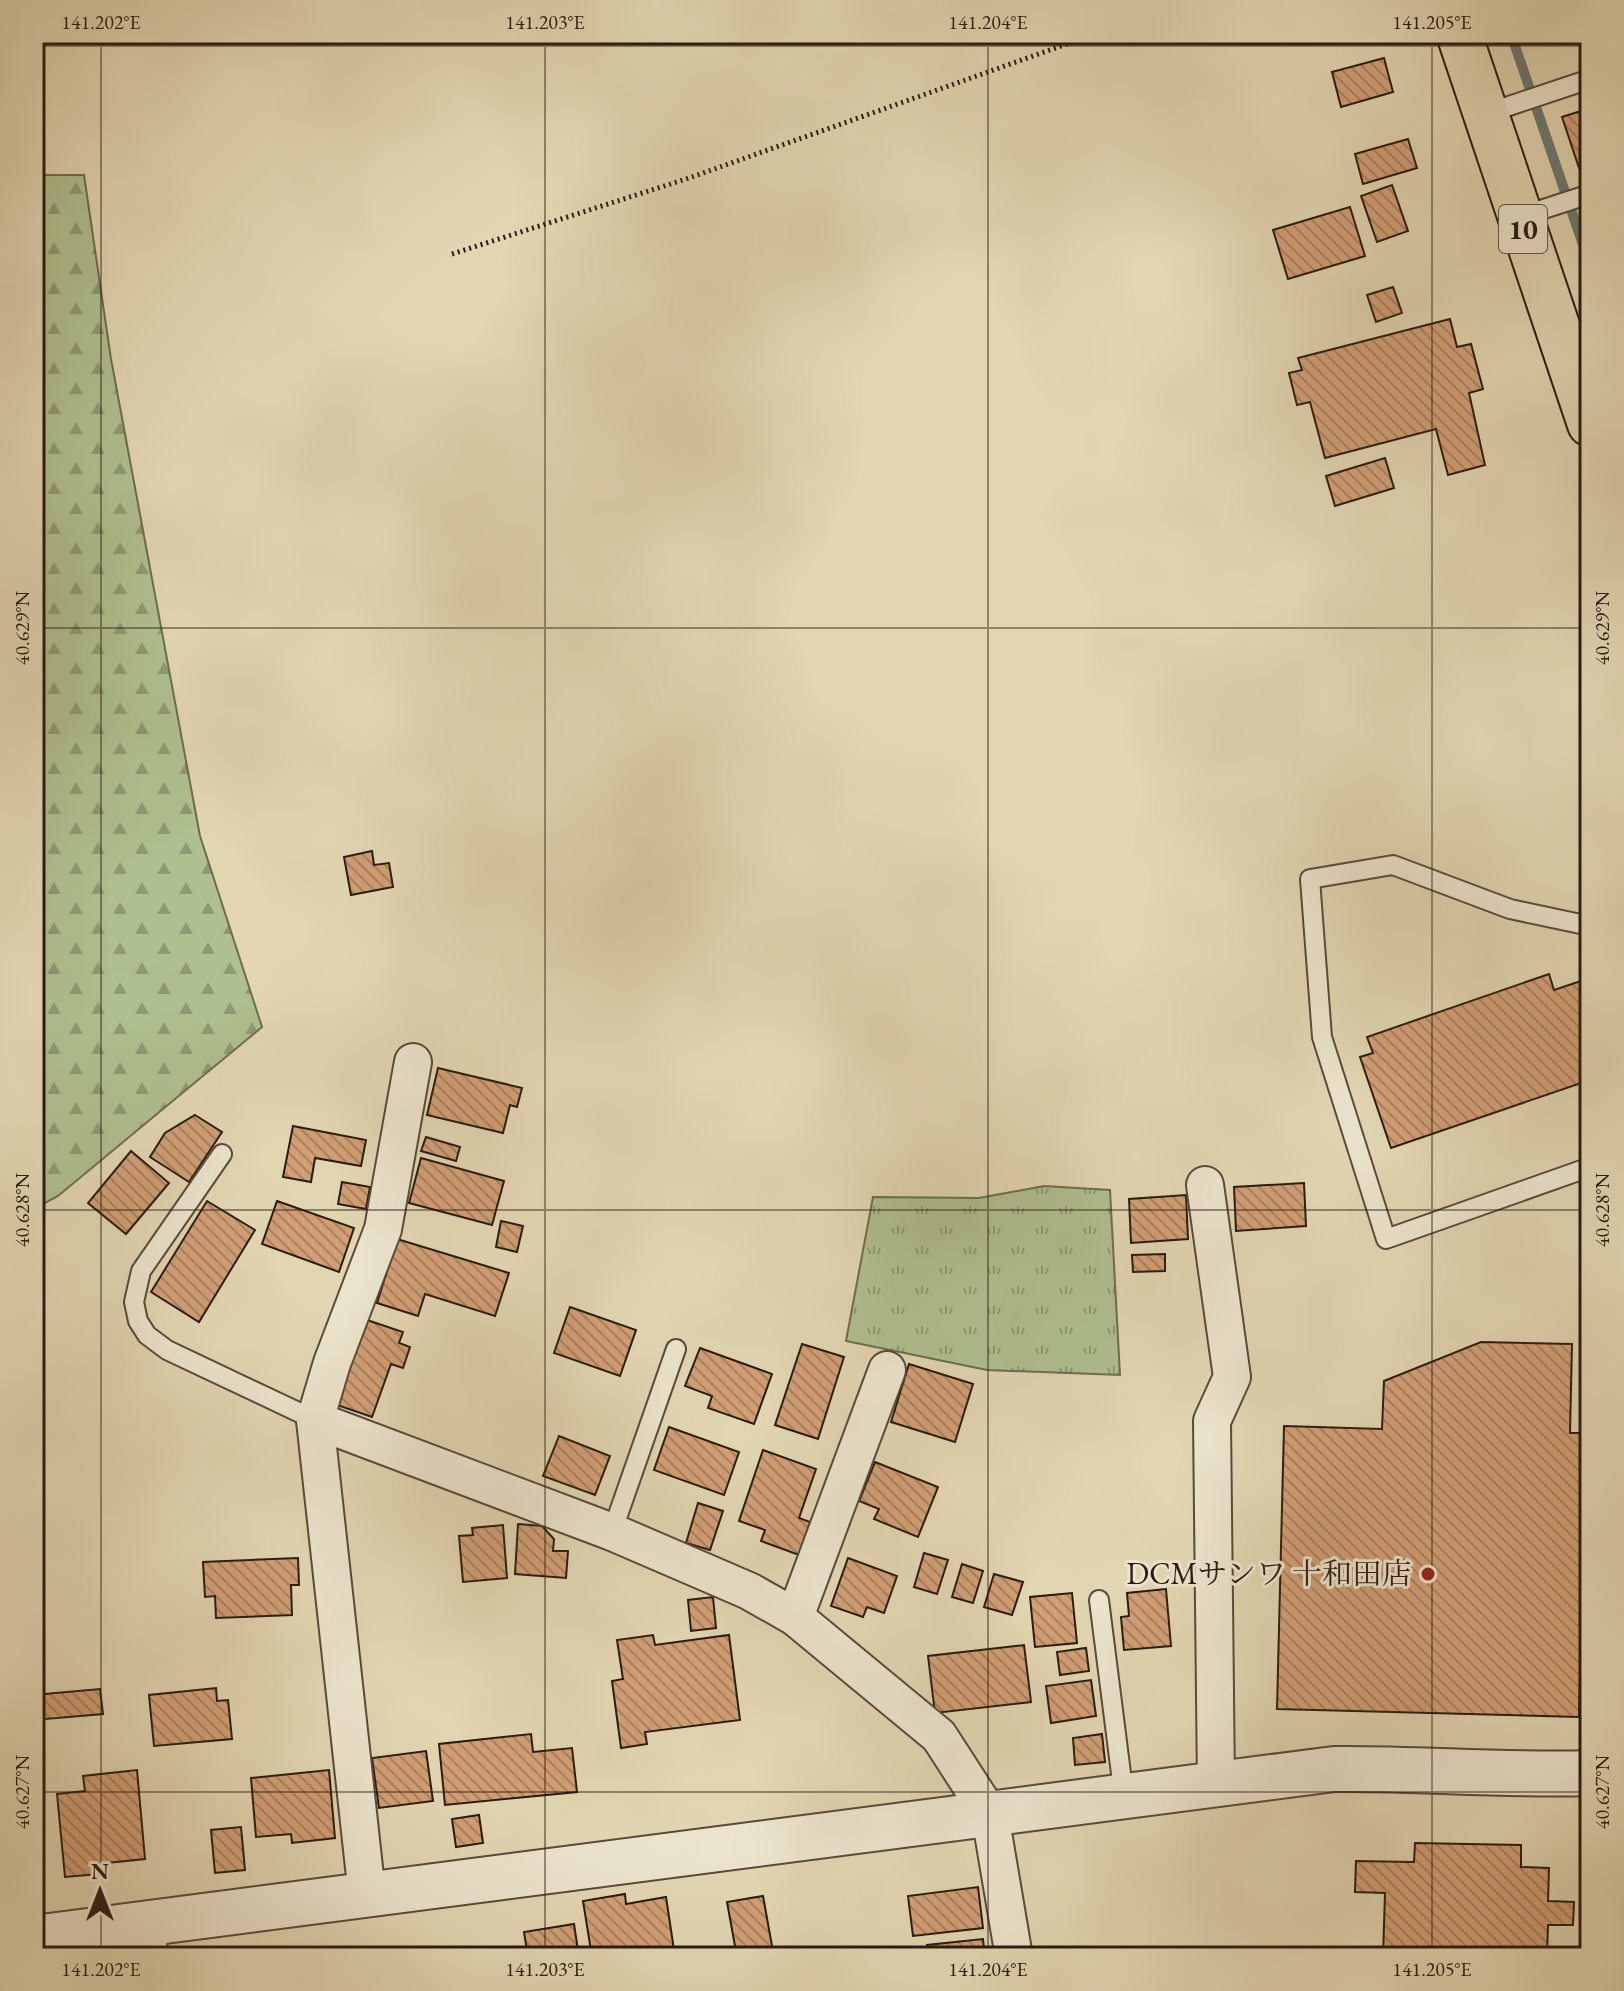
<svg xmlns="http://www.w3.org/2000/svg" width="1624" height="1991" font-family="'EB Garamond','Noto Serif JP',serif">
<defs>
<pattern id="grass-tufts" width="24" height="20" patternUnits="userSpaceOnUse" patternTransform="scale(2)"><rect width="24" height="20" fill="#afbf8f"/><path d="M3 7l-1-3M5 7V3M7 7l1-3M15 17l-1-3M17 17v-4M19 17l1-3" fill="none" stroke="#8e9a73"/></pattern>
<pattern id="forest-firs" width="22" height="20" patternUnits="userSpaceOnUse" patternTransform="scale(2)"><rect width="22" height="20" fill="#afbf8f"/><path d="M5 1l3.5 6h-7zM16 11l3.5 6h-7z" fill="#8e9a73"/></pattern>
<pattern id="building-back-hatch" width="6" height="6" patternUnits="userSpaceOnUse" patternTransform="scale(2)"><rect width="6" height="6" fill="#d29f75"/><path d="M-1 5l2 2M0 0l6 6M5-1l2 2" fill="none" stroke="#aa815f"/></pattern>
</defs>
<rect width="100%" height="100%" fill="#e2d6b2"/>
<filter id="stains"><feTurbulence type="fractalNoise" baseFrequency=".0025" numOctaves="4"/><feColorMatrix values="0 0 0 0 .2 0 0 0 0 .09 0 0 0 0 .02 0 0 0 .5 -.17"/></filter>
<radialGradient id="worn" r=".72"><stop offset=".6" stop-color="#630" stop-opacity="0"/><stop offset="1" stop-color="#630" stop-opacity=".3"/></radialGradient>
<polygon fill="url(#grass-tufts)" stroke="#6c6d50" stroke-width="2" points="1044,1186 1110,1190 1120,1375 987,1370 846,1341 873,1197 979,1198"/>
<polygon fill="url(#forest-firs)" stroke="#6c6d50" stroke-width="2" points="34,175 84,175 111,359 200,836 262,1027 58,1196 34,1209"/>
<g fill="none" stroke-linecap="round" stroke-linejoin="round">
<polyline stroke="#6c7974" stroke-width="10" points="1511,34 1590,265"/>
</g>
<g fill="url(#building-back-hatch)" stroke="#291b12" stroke-width="2">
<polygon points="1384,58 1393,92 1341,107 1332,72"/>
<polygon points="1590,108 1590,164 1579,168 1562,117"/>
<polygon points="1408,139 1417,168 1363,184 1355,154"/>
<polygon points="1392,185 1408,231 1377,242 1361,196"/>
<polygon points="1350,207 1365,256 1288,279 1273,230"/>
<polygon points="1393,287 1402,313 1376,322 1367,295"/>
<polygon points="1450,319 1457,347 1471,344 1483,389 1469,393 1485,465 1448,475 1436,429 1325,458 1310,402 1297,405 1289,373 1302,370 1298,358"/>
<polygon points="1385,458 1394,488 1335,506 1326,476"/>
<polygon points="372,851 374,865 389,863 393,887 351,895 344,857"/>
<polygon points="1549,974 1554,990 1590,978 1590,1080 1391,1148 1360,1057 1373,1053 1367,1037"/>
<polygon points="438,1068 522,1088 517,1107 510,1105 503,1133 427,1115"/>
<polygon points="195,1115 222,1132 189,1182 150,1157 165,1133"/>
<polygon points="293,1126 366,1140 361,1166 315,1158 311,1182 283,1177"/>
<polygon points="426,1137 460,1147 456,1161 421,1151"/>
<polygon points="131,1151 169,1183 126,1234 88,1203"/>
<polygon points="421,1158 504,1181 492,1225 409,1203"/>
<polygon points="342,1182 370,1187 366,1209 338,1204"/>
<polygon points="1304,1183 1306,1226 1236,1231 1234,1187"/>
<polygon points="1186,1195 1188,1239 1131,1243 1129,1199"/>
<polygon points="207,1201 255,1230 199,1322 151,1292"/>
<polygon points="277,1201 354,1228 339,1272 262,1244"/>
<polygon points="501,1221 523,1226 517,1252 496,1247"/>
<polygon points="397,1239 509,1273 495,1316 425,1294 418,1316 377,1303"/>
<polygon points="1165,1254 1165,1271 1133,1272 1132,1255"/>
<polygon points="570,1307 636,1330 620,1376 554,1353"/>
<polygon points="367,1320 403,1332 399,1343 410,1347 403,1368 391,1364 372,1417 337,1405"/>
<polygon points="1481,1342 1572,1344 1570,1433 1586,1433 1579,1717 1277,1709 1284,1426 1382,1429 1384,1381"/>
<polygon points="802,1344 844,1357 818,1439 775,1425"/>
<polygon points="700,1348 772,1374 754,1424 708,1408 712,1396 685,1386"/>
<polygon points="909,1364 973,1384 955,1442 891,1422"/>
<polygon points="669,1427 739,1452 724,1495 654,1470"/>
<polygon points="559,1436 610,1456 595,1495 543,1476"/>
<polygon points="763,1450 816,1469 799,1518 810,1522 799,1555 761,1541 765,1530 739,1521"/>
<polygon points="875,1462 938,1487 918,1537 874,1519 879,1509 859,1501"/>
<polygon points="698,1503 723,1511 710,1550 686,1543"/>
<polygon points="518,1524 542,1526 554,1539 553,1551 568,1551 566,1578 515,1574"/>
<polygon points="503,1525 507,1578 463,1582 459,1536 473,1535 472,1528"/>
<polygon points="924,1553 948,1560 937,1594 914,1587"/>
<polygon points="298,1558 299,1585 291,1585 292,1615 216,1618 215,1596 205,1597 203,1562"/>
<polygon points="848,1558 897,1576 884,1613 867,1607 863,1617 831,1606"/>
<polygon points="962,1564 983,1571 973,1603 952,1597"/>
<polygon points="994,1574 1023,1582 1012,1615 984,1607"/>
<polygon points="1166,1589 1171,1646 1124,1650 1121,1617 1129,1616 1127,1593"/>
<polygon points="1072,1593 1077,1643 1035,1647 1030,1597"/>
<polygon points="713,1597 716,1628 691,1631 688,1600"/>
<polygon points="653,1635 655,1645 729,1635 740,1720 645,1732 647,1744 621,1748 612,1681 623,1679 617,1640"/>
<polygon points="1024,1645 1031,1702 935,1713 928,1656"/>
<polygon points="1086,1648 1089,1671 1060,1675 1057,1652"/>
<polygon points="1091,1680 1096,1716 1051,1723 1046,1686"/>
<polygon points="216,1688 217,1701 228,1700 232,1739 154,1746 149,1695"/>
<polygon points="100,1689 103,1714 34,1720 34,1695"/>
<polygon points="531,1734 533,1752 572,1748 577,1792 445,1805 439,1744"/>
<polygon points="1102,1734 1105,1762 1075,1765 1073,1738"/>
<polygon points="426,1751 433,1801 379,1808 372,1758"/>
<polygon points="137,1770 145,1859 97,1864 98,1874 65,1877 57,1794 85,1791 83,1776"/>
<polygon points="329,1770 335,1838 292,1843 291,1834 256,1837 251,1778"/>
<polygon points="479,1815 483,1843 456,1847 452,1819"/>
<polygon points="241,1827 245,1870 215,1873 211,1830"/>
<polygon points="1415,1843 1521,1845 1521,1867 1549,1868 1548,1901 1574,1902 1573,1925 1548,1925 1547,1957 1383,1957 1385,1893 1355,1892 1356,1861 1414,1862"/>
<polygon points="1581,1856 1590,1857 1590,1903 1580,1902"/>
<polygon points="978,1887 983,1928 913,1936 908,1896"/>
<polygon points="625,1894 626,1904 666,1897 674,1950 633,1957 592,1957 583,1901"/>
<polygon points="763,1896 774,1957 737,1957 727,1902"/>
<polygon points="574,1924 579,1957 528,1957 524,1932"/>
<polygon points="983,1939 985,1957 928,1957 927,1945"/>
</g>
<g fill="none" stroke-linecap="round" stroke-linejoin="round">
<defs>
<g id="service">
<polyline points="1485,114 1590,79"/>
<polyline points="1519,217 1590,194"/>
<polyline points="1590,926 1510,909 1393,865 1310,879 1322,1037 1386,1239 1590,1167"/>
<polyline points="222,1154 141,1271 134,1302 138,1321 147,1335 167,1350 315,1420"/>
<polyline points="612,1532 676,1349"/>
<polyline points="1099,1600 1124,1797"/>
</g>
<g id="minor">
<polyline points="1205,1185 1232,1377 1212,1421 1216,1785"/>
<polyline points="315,1420 612,1532 749,1591 795,1617 939,1736 990,1815 1014,1957"/>
<polyline points="795,1617 887,1370"/>
<polyline points="367,1895 315,1420 332,1363 383,1229 413,1062"/>
<polyline points="147,1925 149,1957"/>
</g>
<path id="tertiary" d="M34,1938l1300,-169c85,-1 171,7 256,4"/>
<polyline id="primary" points="1459,34 1590,424"/>
</defs>
<use href="#service" stroke="#574a3a" stroke-width="22"/>
<use href="#minor" stroke="#574a3a" stroke-width="40"/>
<use href="#tertiary" stroke="#574a3a" stroke-width="48"/>
<use href="#primary" stroke="#291b12" stroke-width="48"/>
<polyline stroke="#291b12" stroke-width="5" stroke-dasharray="2 4" stroke-linecap="butt" points="452,254 689,178 1095,34"/>
<use href="#service" stroke="#ece4cd" stroke-width="18"/>
<use href="#minor" stroke="#ece4cd" stroke-width="36"/>
<use href="#tertiary" stroke="#ece4cd" stroke-width="44"/>
<use href="#primary" stroke="#e2d6b2" stroke-width="44"/>
</g>
<path fill="none" stroke="#291b12" stroke-width="2" stroke-opacity="0.45" d="M101,34v1923M545,34v1923M988,34v1923M1432,34v1923M34,46h1556M34,628h1556M34,1210h1556M34,1792h1556"/>
<circle fill="#8f2418" stroke="#ece4cd" stroke-width="3" cx="1428" cy="1574" r="8"/>
<g text-anchor="middle" stroke-width="6" stroke-linejoin="round" paint-order="stroke">
<rect fill="#ece4cd" stroke="#64574a" stroke-width="2" x="1499" y="205" width="48" height="48" rx="6"/>
<g font-size="28" font-weight="bold" fill="#291b12">
<text x="1523" y="239">10</text>
</g>
<g font-size="30" fill="#291b12" stroke="#ece4cd" text-anchor="end">
<text x="1412" y="1584">DCMサンワ 十和田店</text>
</g>
</g>
<rect width="1624" height="1991" fill="none" stroke="#e2d6b2" stroke-width="88"/>
<g transform="translate(100 1891)" stroke="#ece4cd" stroke-width="6" paint-order="stroke">
<path d="M0-6L14 30L0 20L-14 30Z" fill="#291b12"/>
<text y="-12" font-size="22" font-weight="bold" text-anchor="middle" fill="#291b12">N</text>
</g>
<rect x="44" y="44" width="1536" height="1903" fill="none" stroke="#291b12" stroke-width="3"/>
<g font-size="20" text-anchor="middle" fill="#291b12">
<text x="101" y="29">141.202°E</text>
<text x="545" y="29">141.203°E</text>
<text x="988" y="29">141.204°E</text>
<text x="1432" y="29">141.205°E</text>
<text transform="translate(22 628) rotate(-90)" y="7">40.629°N</text>
<text transform="translate(1602 628) rotate(-90)" y="7">40.629°N</text>
<text transform="translate(22 1210) rotate(-90)" y="7">40.628°N</text>
<text transform="translate(1602 1210) rotate(-90)" y="7">40.628°N</text>
<text transform="translate(22 1792) rotate(-90)" y="7">40.627°N</text>
<text transform="translate(1602 1792) rotate(-90)" y="7">40.627°N</text>
<text x="101" y="1976">141.202°E</text>
<text x="545" y="1976">141.203°E</text>
<text x="988" y="1976">141.204°E</text>
<text x="1432" y="1976">141.205°E</text>
</g>
<rect width="100%" height="100%" filter="url(#stains)"/>
<rect width="100%" height="100%" fill="url(#worn)"/>
</svg>
